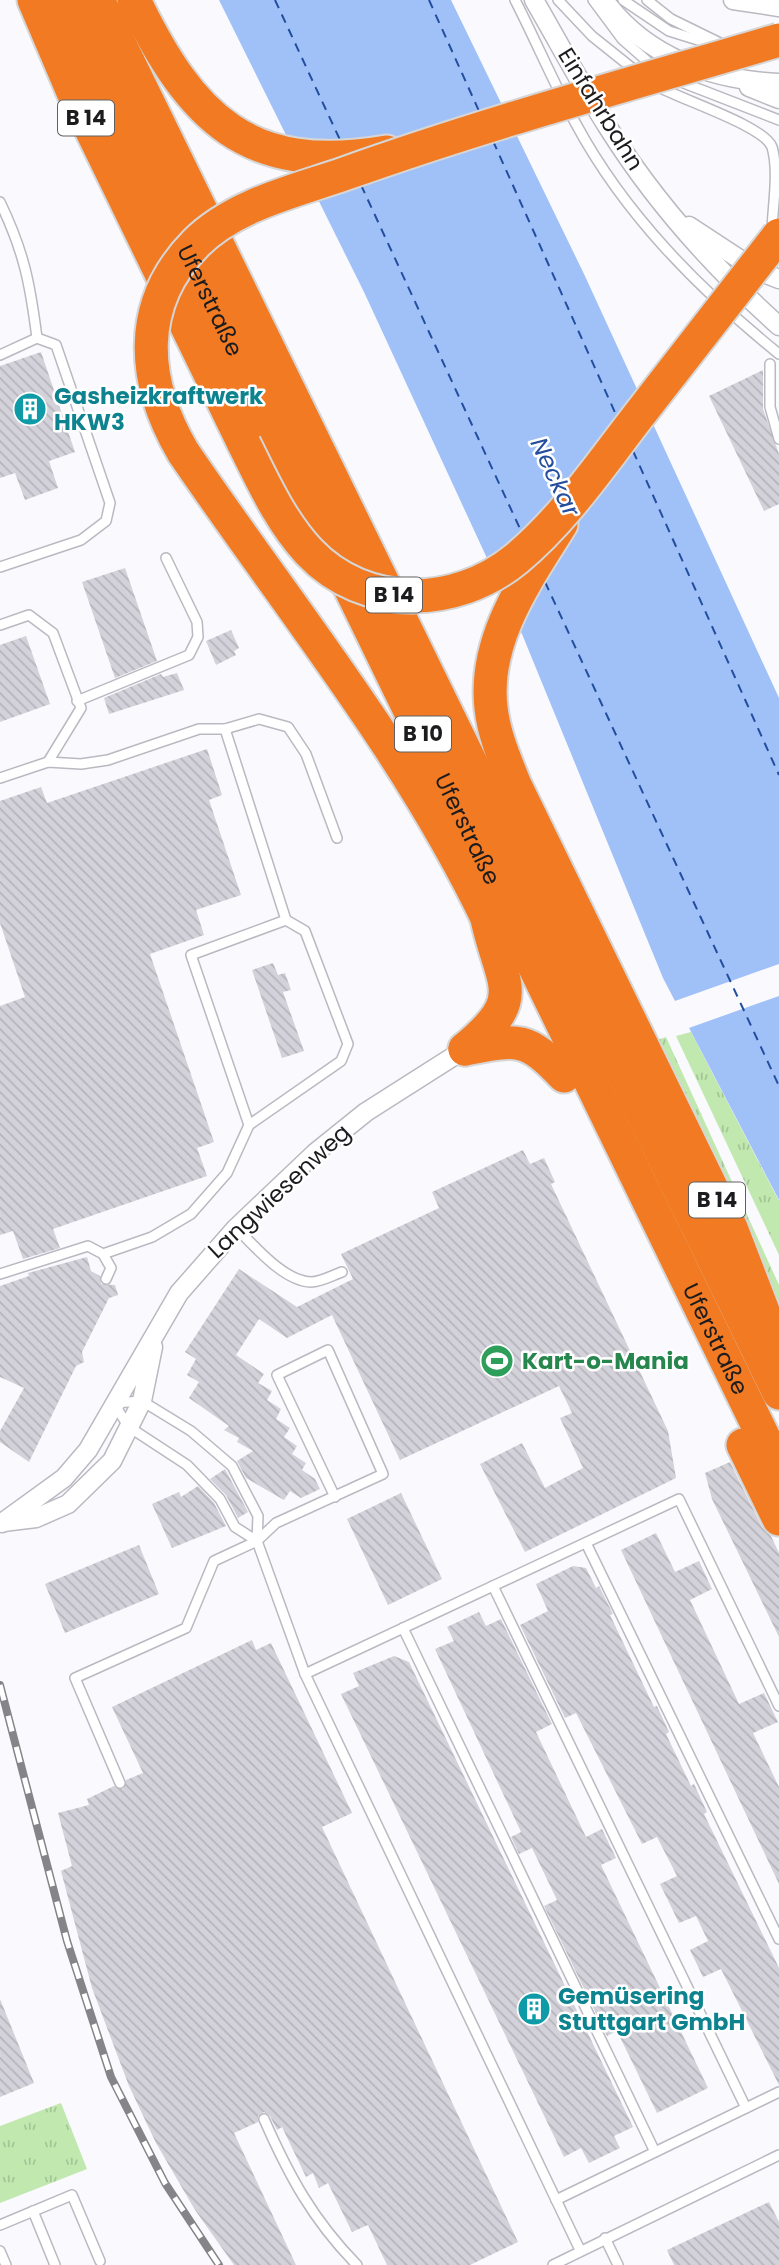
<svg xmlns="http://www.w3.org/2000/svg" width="779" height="2265" font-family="Poppins,sans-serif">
<defs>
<pattern id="grass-tufts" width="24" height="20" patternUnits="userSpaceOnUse" patternTransform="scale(1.75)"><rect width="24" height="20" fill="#c0e8af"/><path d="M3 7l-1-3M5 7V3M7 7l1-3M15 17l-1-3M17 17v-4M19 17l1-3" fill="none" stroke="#a4c696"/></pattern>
<pattern id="building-back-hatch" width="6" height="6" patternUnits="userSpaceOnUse" patternTransform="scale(1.75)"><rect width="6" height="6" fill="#d3d2da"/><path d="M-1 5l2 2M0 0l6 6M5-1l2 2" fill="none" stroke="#b5b4bb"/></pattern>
</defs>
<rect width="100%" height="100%" fill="#f9f9fe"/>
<g fill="url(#grass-tufts)">
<polygon points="691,1032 779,1201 779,1255 676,1036"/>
<polygon points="666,1037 779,1285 779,1325 651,1042"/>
<polygon points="61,2103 87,2169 0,2203 0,2126"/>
</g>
<polygon fill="#a0c0f8" points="219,0 451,0 584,274 779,698 779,1200 663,978 522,634 364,292"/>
<polygon fill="#f9f9fe" points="779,964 779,996 686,1029 672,1002"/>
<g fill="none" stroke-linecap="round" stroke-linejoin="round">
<g stroke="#234e9e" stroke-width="2" stroke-dasharray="9 7" stroke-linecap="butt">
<polyline points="275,0 341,142"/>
<polyline points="429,0 479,111"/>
<polyline points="493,141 617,417"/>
<polyline points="361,185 522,533"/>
<polyline points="633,451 779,775"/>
<polyline points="545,582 779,1086"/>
</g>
</g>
<g fill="url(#building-back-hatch)">
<polygon points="41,352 75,452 49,461 58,488 25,500 15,473 0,478 0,366"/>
<polygon points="763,370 763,409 779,454 779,504 764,511 709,396"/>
<polygon points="125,568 157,661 115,678 82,582"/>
<polygon points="231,630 239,648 234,651 236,655 216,665 206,641"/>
<polygon points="26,636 50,704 0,722 0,645"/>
<polygon points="177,673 184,690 109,714 104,698 161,674 163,677"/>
<polygon points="207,749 222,795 209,800 241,895 196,910 204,935 150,954 214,1142 197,1148 207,1176 53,1229 60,1248 23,1259 13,1231 0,1235 0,1006 25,997 0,923 0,801 41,787 47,803"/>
<polygon points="273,963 278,975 285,973 291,990 283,992 304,1051 282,1058 252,970"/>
<polygon points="523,1150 530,1164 544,1158 555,1182 551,1184 668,1431 676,1478 525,1552 480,1464 522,1443 545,1488 583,1468 560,1418 572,1413 559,1386 400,1460 332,1315 287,1338 259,1319 236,1355 264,1374 258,1383 272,1391 267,1400 281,1409 276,1419 290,1428 284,1437 297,1446 292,1454 306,1463 302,1470 315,1479 320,1489 301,1498 290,1491 284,1500 246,1478 237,1461 253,1451 237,1442 239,1438 224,1430 229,1426 189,1398 199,1382 187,1375 196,1359 185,1352 239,1269 297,1307 353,1279 341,1254 439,1208 432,1192"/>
<polygon points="87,1257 91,1271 100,1276 101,1284 115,1285 118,1295 109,1298 82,1352 84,1362 76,1366 29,1462 0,1442 0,1431 24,1388 0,1377 0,1286 29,1276 28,1273"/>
<polygon points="730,1462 762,1527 771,1536 779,1553 779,1637 712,1499 705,1473"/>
<polygon points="225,1469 248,1512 238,1518 226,1495 210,1479"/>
<polygon points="198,1486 214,1503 226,1526 172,1548 152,1504 179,1492 181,1497"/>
<polygon points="401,1493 442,1579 388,1605 347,1519"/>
<polygon points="656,1533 675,1572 699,1561 712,1589 690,1600 739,1704 764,1693 778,1722 753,1733 779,1787 779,1884 621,1550"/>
<polygon points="139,1545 159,1594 65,1633 45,1584"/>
<polygon points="573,1566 586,1568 596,1588 599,1586 613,1614 610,1615 654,1707 657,1706 669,1732 666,1734 691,1786 694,1784 707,1812 704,1814 779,1968 779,2085 721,1969 703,1977 690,1950 708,1941 696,1916 679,1923 660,1884 677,1876 657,1837 642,1844 576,1713 565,1718 520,1625 548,1611 536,1584"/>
<polygon points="479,1612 486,1626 501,1619 552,1724 536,1732 586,1837 602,1829 616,1858 601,1865 708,2088 657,2113 617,2031 607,2036 544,1906 557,1900 532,1848 519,1854 511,1837 521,1832 435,1649 454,1641 447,1627"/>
<polygon points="252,1640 256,1650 271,1643 352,1813 322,1827 518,2242 470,2265 387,2265 368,2225 352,2232 328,2183 319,2188 313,2173 306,2177 282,2127 277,2130 270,2116 264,2112 258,2116 258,2122 234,2133 296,2265 234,2265 195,2210 156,2143 129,2086 92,1988 61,1871 72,1866 58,1813 89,1805 87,1799 114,1786 123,1789 126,1780 143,1773 112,1707"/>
<polygon points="394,1656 409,1662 633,2127 614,2136 620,2148 589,2163 581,2148 564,2157 341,1694 359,1686 353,1673"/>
<polygon points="0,1999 34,2083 0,2097"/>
<polygon points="769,2202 779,2222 779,2265 674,2265 667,2250"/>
</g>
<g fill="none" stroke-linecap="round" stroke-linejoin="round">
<defs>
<g id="lane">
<path d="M515,0c21,41 39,84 61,124 49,91 124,166 203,230"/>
<polyline points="558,0 592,36 637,72"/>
<polyline points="593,0 622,39 655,68"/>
<polyline points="623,0 669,31 717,46"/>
<polyline points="647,0 671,19 720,43"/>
<polyline points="676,80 779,120"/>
<path d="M657,86c25,14 107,40 115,61 7,24 1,57 0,82"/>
<path d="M0,202c24,50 30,81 37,136l-37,17"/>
<polyline points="770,364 770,407 779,439"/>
<polyline points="0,567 81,540 106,521 110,503 56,345 37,338"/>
<polyline points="0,625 29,615 53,633 81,708 48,762"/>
<polyline points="77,701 189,655 198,637 197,622 166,558"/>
<polyline points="0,778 48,762 81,764 108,760 199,729 225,729"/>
<polyline points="286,920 225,729 259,719 288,727 306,754 337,838"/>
<path d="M236,1228c19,18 47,53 75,54 10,0 22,-7 31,-10"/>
<polyline points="103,1254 152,1237 191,1214 227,1173 249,1125 341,1061 348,1044 305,931 286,920 191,955 249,1125"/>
<polyline points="0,1274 88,1246 103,1254 111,1268 106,1279"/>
<polyline points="114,1403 142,1401 191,1431 232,1466 258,1516 257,1541 305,1674 580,2250"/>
<polyline points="114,1404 129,1427 187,1465 220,1499 235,1527 257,1541"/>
<polyline points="586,1543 779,1939"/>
<polyline points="493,1586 746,2108"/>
<polyline points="403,1628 655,2152"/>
<polyline points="305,1674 679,1499 779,1706"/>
<polyline points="120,1783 75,1678 186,1628 214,1561 257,1541 276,1523 383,1474 328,1350 277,1375 335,1497"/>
<path d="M264,2119c25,57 49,101 93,146"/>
<polyline points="556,2200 779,2092"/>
<polyline points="33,2211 55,2265"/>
<polyline points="0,2225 72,2195 100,2261"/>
<polyline points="605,2238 618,2265"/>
<polyline points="0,2251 6,2265"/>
<polyline points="553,2265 779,2155"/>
</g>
<g id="street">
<path d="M534,0c25,43 48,87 75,129 46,73 105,139 170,197"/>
<path d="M604,0c42,57 107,80 175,83"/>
<polyline points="733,0 779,7"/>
<polyline points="749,87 779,99"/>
<polyline points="689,226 756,270 779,279"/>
<polyline points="3,1522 36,1518 68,1504 112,1461 142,1401 153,1347"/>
<polyline points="2,1523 64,1478 88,1450 179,1293 236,1228 315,1153 366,1112 465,1049"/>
</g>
<g id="highway">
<polyline points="34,0 73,92 244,444"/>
<path id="s1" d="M64,0l715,1469"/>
<polyline points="98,0 779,1393"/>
<path d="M134,0c57,118 113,176 253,152"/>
<path d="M183,452c106,156 226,301 307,472"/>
<path d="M561,524c-34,55 -78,115 -70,184 3,27 14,52 24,77l216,443 47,122"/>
<path d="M465,1049c63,-52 37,-62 22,-130"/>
<path d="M465,1049c53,-10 61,-13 99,27"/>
<polyline points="743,1445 779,1519"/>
</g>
</defs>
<use href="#lane" stroke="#bab9c1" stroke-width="12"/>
<use href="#street" stroke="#bab9c1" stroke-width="21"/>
<use href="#highway" stroke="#d6d6d7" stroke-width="37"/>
<use href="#lane" stroke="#fff" stroke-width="9"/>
<use href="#street" stroke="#fff" stroke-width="18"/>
<use href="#highway" stroke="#f17a22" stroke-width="33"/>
<defs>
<polyline id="rail" points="0,1685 67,1941 111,2077 165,2183 219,2265"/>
</defs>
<use href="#rail" stroke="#858589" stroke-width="8"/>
<use href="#rail" stroke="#fff" stroke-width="5" stroke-dasharray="16" stroke-linecap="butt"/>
<defs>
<g id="highway-bridge">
<path d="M244,444c19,38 36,77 65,108 56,59 147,56 207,7 47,-39 83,-92 120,-140 48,-61 95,-123 143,-184"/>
<path d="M183,452c-41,-70 -48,-147 13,-209 38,-38 99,-52 148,-69 143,-51 290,-91 435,-134"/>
</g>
</defs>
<use href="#highway-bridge" stroke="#d6d6d7" stroke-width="37" stroke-linecap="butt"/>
<use href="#highway-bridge" stroke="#f17a22" stroke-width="33"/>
</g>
<defs>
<symbol id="building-disc" viewBox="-11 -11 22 22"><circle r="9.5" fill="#0f9aa8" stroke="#fff"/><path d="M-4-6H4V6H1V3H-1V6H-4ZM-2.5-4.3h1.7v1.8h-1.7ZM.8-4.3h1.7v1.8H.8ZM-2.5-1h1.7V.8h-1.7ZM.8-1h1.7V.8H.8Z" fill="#fff"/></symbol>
<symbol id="stadium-disc" viewBox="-11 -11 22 22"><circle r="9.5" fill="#2e9e5b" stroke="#fff"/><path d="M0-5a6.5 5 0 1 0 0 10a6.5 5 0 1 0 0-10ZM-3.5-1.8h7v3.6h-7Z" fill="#fff"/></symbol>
</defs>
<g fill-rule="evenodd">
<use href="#building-disc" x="11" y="390" width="38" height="38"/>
<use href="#stadium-disc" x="478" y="1342" width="38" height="38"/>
<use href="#building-disc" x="515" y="1990" width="38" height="38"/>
</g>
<g text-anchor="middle" stroke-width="5" stroke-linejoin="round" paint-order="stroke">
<g fill="#fff" stroke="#606062" stroke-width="2">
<rect x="58" y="100.5" width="56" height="35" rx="5"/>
<rect x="366" y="577.5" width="56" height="35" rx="5"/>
<rect x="395" y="716.5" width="56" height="35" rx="5"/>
<rect x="689" y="1182.5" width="56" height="35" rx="5"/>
</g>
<g font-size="21" font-weight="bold" fill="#1c1c1f">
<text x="86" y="125">B 14</text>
<text x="394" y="602">B 14</text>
<text x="423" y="741">B 10</text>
<text x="717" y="1207">B 14</text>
</g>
<g font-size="23" fill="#1c1c1f" stroke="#fff">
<text transform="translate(601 109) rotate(58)" y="8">Einfahrbahn</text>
<text dy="8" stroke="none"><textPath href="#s1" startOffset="334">Uferstraße</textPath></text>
<text dy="8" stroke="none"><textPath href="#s1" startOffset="922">Uferstraße</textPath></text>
<text transform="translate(279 1191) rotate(-43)" y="8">Langwiesenweg</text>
<text dy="8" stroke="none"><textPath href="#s1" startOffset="1489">Uferstraße</textPath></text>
</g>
<g font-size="23" font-weight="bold" fill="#0d838f" stroke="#fff" text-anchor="start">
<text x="54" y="404">Gasheizkraftwerk<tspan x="54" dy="26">HKW3</tspan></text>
<text x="558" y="2004">Gemüsering<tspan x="558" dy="26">Stuttgart GmbH</tspan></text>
</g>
<g font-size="23" font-weight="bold" fill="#27864d" stroke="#fff" text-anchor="start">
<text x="522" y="1369">Kart-o-Mania</text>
</g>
<g font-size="24" font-style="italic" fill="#234e9e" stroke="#fff">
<text transform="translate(555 477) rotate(65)" y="8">Neckar</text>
</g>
</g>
</svg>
